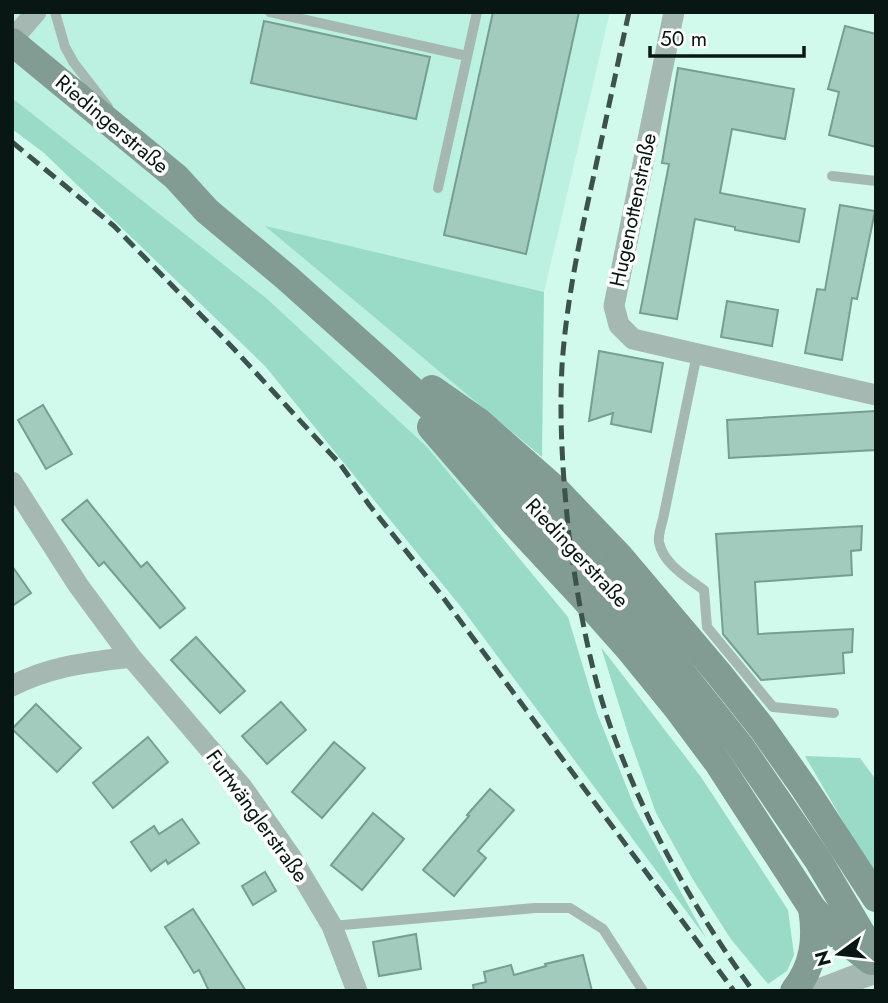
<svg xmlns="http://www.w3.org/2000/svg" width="888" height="1003" font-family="Jost,sans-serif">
<rect width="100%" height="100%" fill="#d1faed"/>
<polygon fill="#bcf0e0" points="12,12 610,12 544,292 495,528 19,119 12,115"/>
<g fill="#9adbc8">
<polygon points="12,98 266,298 427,447 568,617 597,713 635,808 706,938 461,607 265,366 44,153 12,129"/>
<polygon points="265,226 544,292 542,457"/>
<polygon points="601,647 701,777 788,910 794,955 787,971 768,984 730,938 692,878 656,813 629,737"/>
<polygon points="805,756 860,758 876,780 876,878"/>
</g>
<g fill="#a2cbbe" stroke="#769e92" stroke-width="2">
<polygon points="493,12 579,12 526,254 444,235"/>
<polygon points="264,21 430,57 416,119 251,83"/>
<polygon points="845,26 876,34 876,147 829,135 839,92 828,89"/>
<polygon points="678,68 794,89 785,139 732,129 720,193 805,209 799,242 735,230 735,227 695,219 677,319 640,313 669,164 662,163"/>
<polygon points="840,205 875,211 857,299 852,298 842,360 805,353 817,289 825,290"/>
<polygon points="727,301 778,310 772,346 721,337"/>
<polygon points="599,351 663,363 651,432 611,424 613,413 589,421"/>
<polygon points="43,405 72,454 46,469 18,420"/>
<polygon points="875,411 876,450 729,458 727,420"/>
<polygon points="87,500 141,567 147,562 185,608 160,628 104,562 99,566 62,520"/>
<polygon points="862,526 861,550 851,551 852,575 755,582 758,634 853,629 852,652 843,653 844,673 761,680 723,634 716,534"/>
<polygon points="12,566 31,593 12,606"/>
<polygon points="196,637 245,691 220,713 171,660"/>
<polygon points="281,702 306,730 267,764 242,736"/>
<polygon points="36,704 81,748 57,772 12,729"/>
<polygon points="148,737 168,762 113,808 93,783"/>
<polygon points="334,742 365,768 322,818 292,792"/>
<polygon points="490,789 514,810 478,851 486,858 454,896 423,870 469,816 467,815"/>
<polygon points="373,813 404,839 362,890 331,865"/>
<polygon points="182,819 199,843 168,864 166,860 151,871 131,842 154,826 159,834"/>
<polygon points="265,872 276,891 253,905 242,886"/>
<polygon points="193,909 208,932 246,991 209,991 199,970 194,973 180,950 165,927"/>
<polygon points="416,934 421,969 379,976 373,942"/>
<polygon points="583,955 592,991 474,991 473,985 486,982 484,972 511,965 514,975 546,966 545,964"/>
</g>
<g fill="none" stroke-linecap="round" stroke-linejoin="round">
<g stroke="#a6b8b2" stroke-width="10">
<polyline points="55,12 65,47 74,63 108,107"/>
<polyline points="270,12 467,56"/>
<polyline points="832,176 876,181"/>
<polyline points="438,188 477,12"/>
<path d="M697,354l-34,165c-2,7 -5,16 -4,23 4,22 29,36 45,48l3,37 66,80 61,6"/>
<polyline points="332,926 535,908 570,908 603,929 643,991"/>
</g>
<g stroke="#a6b8b2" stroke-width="21">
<polyline points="674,12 614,306 619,325 633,339 876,395"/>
<polyline points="12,40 36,12"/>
<polyline points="12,482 78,585 131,657 242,787 291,857 332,926 357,991"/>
<path d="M12,686c41,-21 75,-23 119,-29"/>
</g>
<polyline stroke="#a6b8b2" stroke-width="26" points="821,991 876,970"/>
<g stroke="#829c94" stroke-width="28">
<polyline points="12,42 176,177 207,211 286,277 380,361 476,449 521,492 600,576 650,633 740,746 818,860 876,958"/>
<polyline points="432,389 479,422 555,489 620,557 719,674 762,728 805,789 876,898"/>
<polyline points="431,427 515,524 582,596 629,649 677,708 718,763 812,908 835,933 871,961"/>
<path d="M794,991c20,-25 23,-52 18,-83"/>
</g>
<g stroke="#3c524c" stroke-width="5" stroke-dasharray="14 7" stroke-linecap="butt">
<path d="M629,12c-13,59 -25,118 -38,176 -13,59 -25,118 -29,178 -3,56 1,113 7,169 9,66 20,133 43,196 34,93 83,180 141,260"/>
<polyline points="12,142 114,226 234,349 340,464 370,506 439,592 734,991"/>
</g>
</g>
<g text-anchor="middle" stroke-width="7" stroke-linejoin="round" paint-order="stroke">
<g font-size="21" fill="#081713" stroke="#fff">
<text transform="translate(112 124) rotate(40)" y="7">Riedingerstraße</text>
<text transform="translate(633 210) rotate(-78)" y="7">Hugenottenstraße</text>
<text transform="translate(577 553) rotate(47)" y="7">Riedingerstraße</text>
<text transform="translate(257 816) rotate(54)" y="7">Furtwänglerstraße</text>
</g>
</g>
<rect width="888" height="1003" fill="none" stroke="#081713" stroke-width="28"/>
<g transform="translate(839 954) rotate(255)" stroke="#ffffff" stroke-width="5" paint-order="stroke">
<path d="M0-5L12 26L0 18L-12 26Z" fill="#081713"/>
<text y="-10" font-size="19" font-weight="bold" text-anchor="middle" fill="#081713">N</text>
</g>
<path d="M650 46v10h154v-10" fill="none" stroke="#081713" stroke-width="3.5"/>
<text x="660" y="46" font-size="21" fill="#081713" stroke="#ffffff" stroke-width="5" paint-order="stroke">50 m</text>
</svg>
